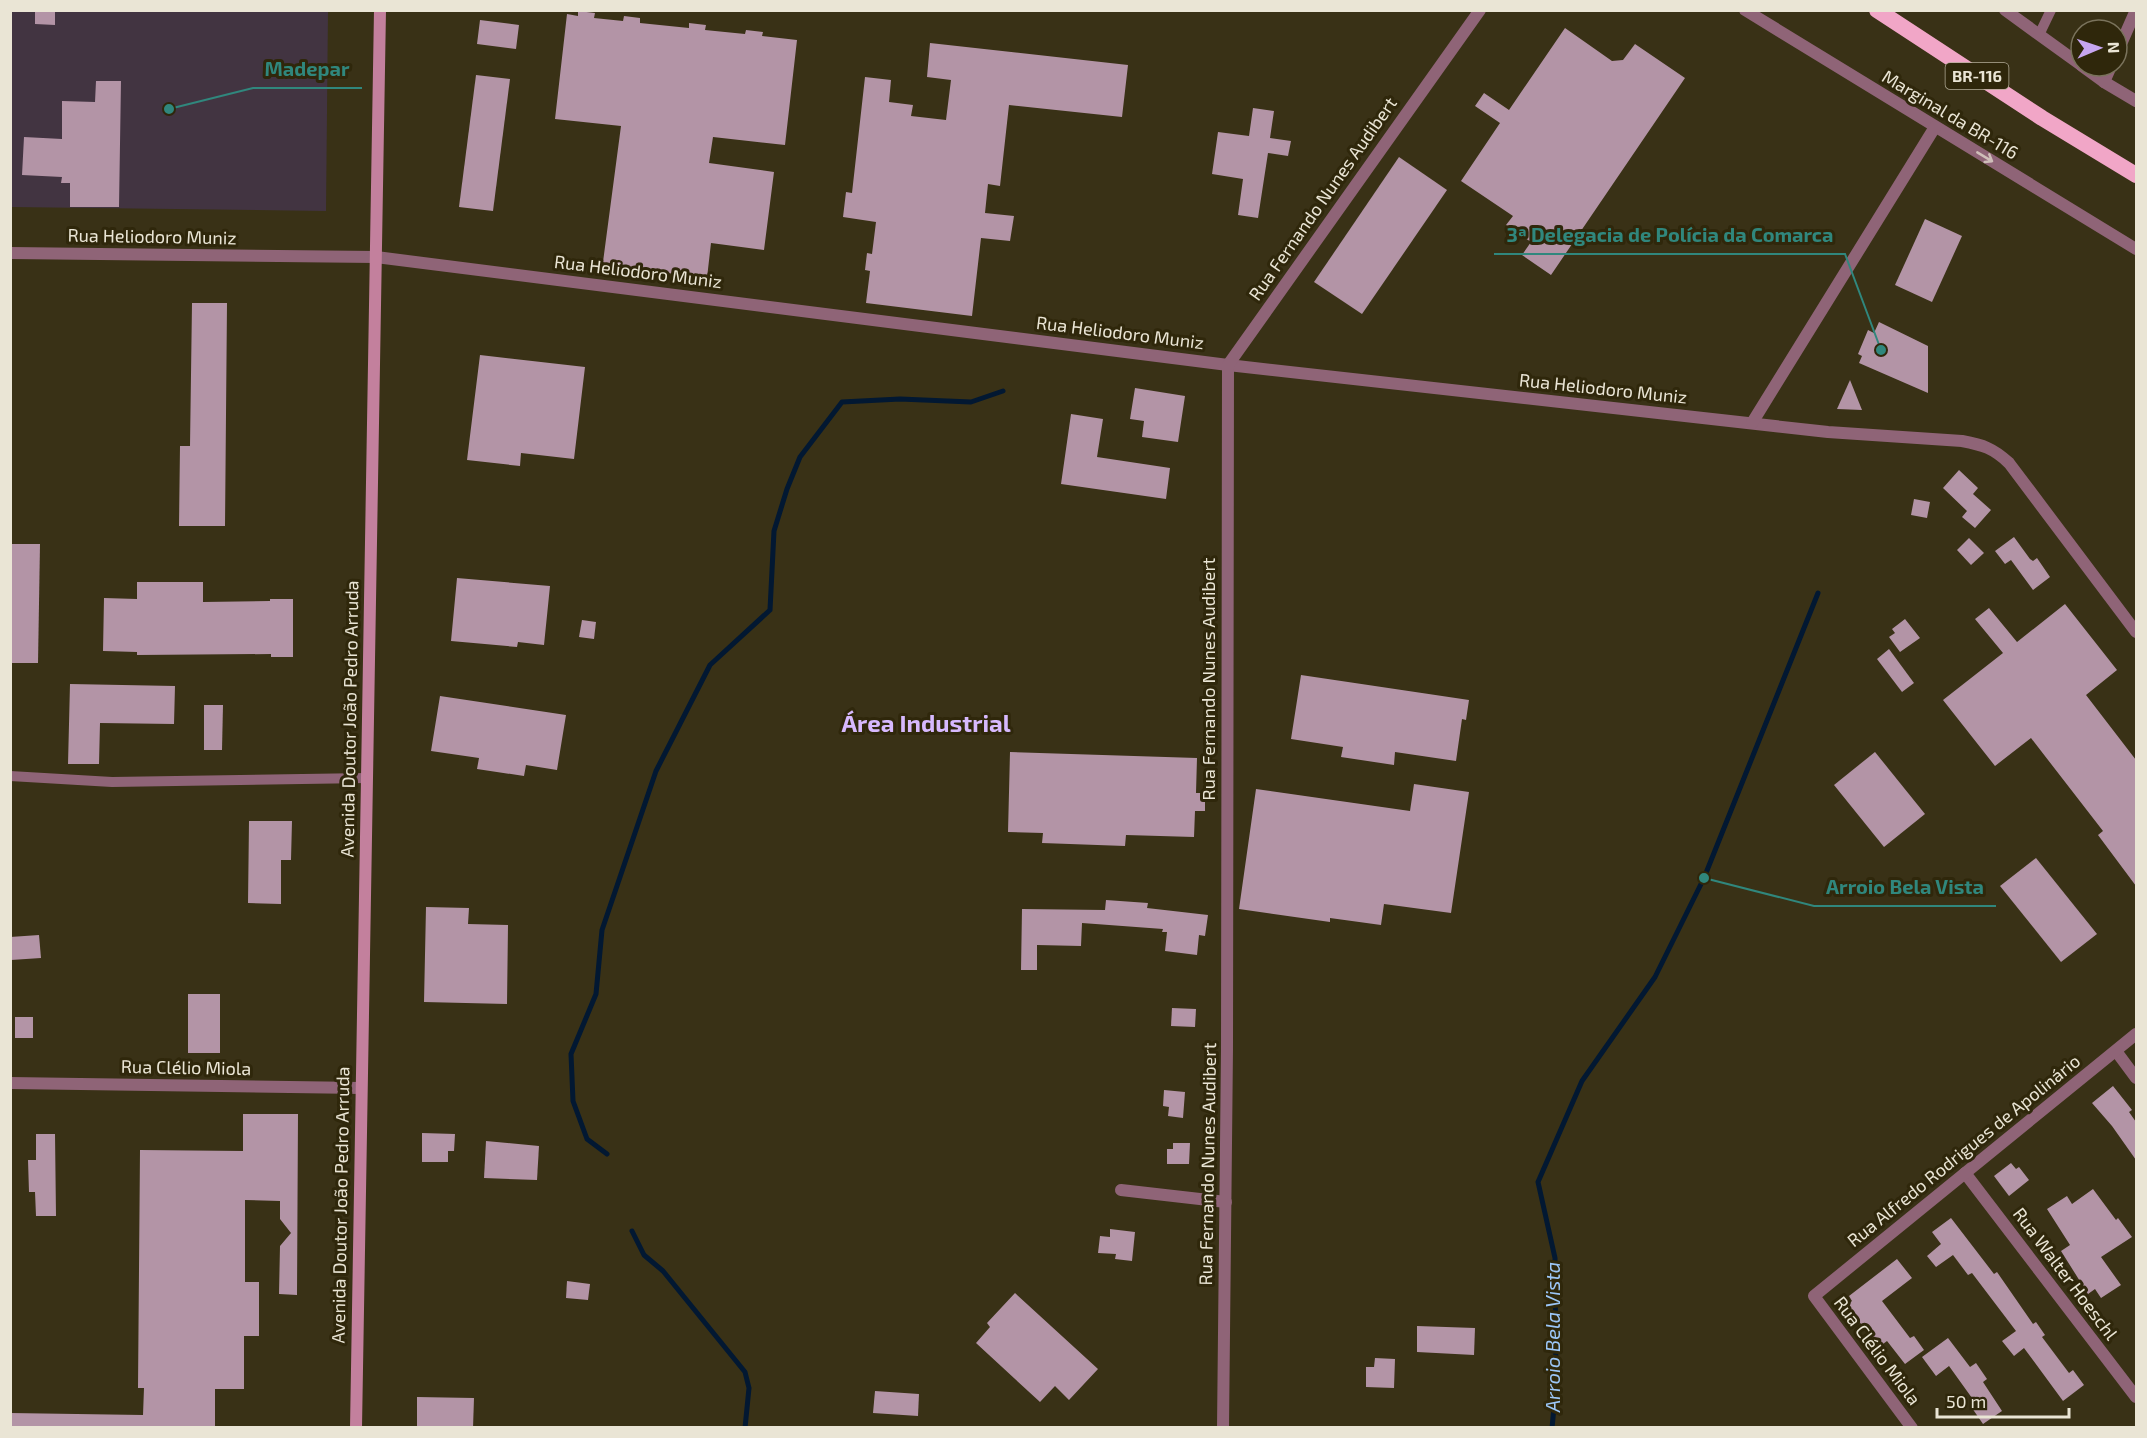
<svg xmlns="http://www.w3.org/2000/svg" width="2147" height="1438" font-family="'Exo 2',sans-serif">
<rect width="100%" height="100%" fill="#393116"/>
<polygon fill="#423441" points="11,11 328,11 326,211 11,207"/>
<g fill="none" stroke-linecap="round" stroke-linejoin="round">
<g stroke="#021832" stroke-width="5">
<polyline points="607,1154 587,1139 573,1101 571,1054 596,994 602,930 656,771 710,665 770,610 774,531 787,489 800,457 842,402 900,399 971,402 1003,391"/>
<polyline points="632,1231 644,1255 663,1271 745,1372 749,1388 745,1428"/>
<polyline points="1552,1428 1556,1387 1555,1258 1538,1182 1582,1081 1655,977 1704,878 1818,593"/>
</g>
</g>
<g fill="#b394a6">
<polygon points="35,10 55,10 55,25 35,24"/>
<polygon points="578,11 595,13 594,18 623,21 624,16 640,18 640,23 689,28 689,23 706,25 705,30 745,34 746,30 763,32 762,36 797,40 785,145 713,137 709,163 774,172 764,250 711,243 707,278 604,265 605,263 603,262 621,126 555,119 567,14 578,16"/>
<polygon points="480,20 519,25 516,49 477,44"/>
<polygon points="1565,28 1612,61 1623,60 1635,44 1685,78 1551,275 1522,255 1531,242 1506,225 1513,216 1461,181 1500,123 1475,106 1484,93 1509,110"/>
<polygon points="930,43 1128,65 1122,117 1009,105 1000,186 988,184 985,213 1014,216 1010,241 981,238 972,316 866,303 870,271 865,270 867,253 872,254 876,222 843,217 846,192 852,193 865,77 891,80 889,102 913,105 911,116 946,120 951,80 927,77"/>
<polygon points="476,75 510,79 493,211 459,207"/>
<polygon points="96,81 121,81 119,207 70,207 70,183 61,183 62,177 22,175 24,137 62,139 62,101 95,102"/>
<polygon points="1253,108 1274,111 1270,138 1291,141 1288,156 1268,153 1258,218 1238,215 1243,179 1212,174 1218,132 1249,136"/>
<polygon points="1399,157 1447,190 1362,314 1314,282"/>
<polygon points="1925,219 1962,236 1932,302 1895,285"/>
<polygon points="192,303 227,303 225,526 179,526 180,446 190,446"/>
<polygon points="1879,322 1928,346 1928,393 1859,363 1862,356 1858,354 1868,330 1874,333"/>
<polygon points="480,355 585,367 574,459 521,453 520,466 467,460"/>
<polygon points="1850,380 1862,410 1837,409"/>
<polygon points="1135,388 1185,396 1178,442 1142,437 1144,421 1130,419"/>
<polygon points="1071,414 1103,419 1097,457 1170,468 1166,499 1061,484"/>
<polygon points="1959,470 1978,488 1973,494 1991,510 1975,528 1962,517 1967,511 1943,488"/>
<polygon points="1914,499 1930,502 1927,518 1911,515"/>
<polygon points="2014,537 2030,559 2033,561 2037,558 2050,577 2033,590 2011,560 2005,564 1995,551"/>
<polygon points="1969,538 1984,553 1971,565 1957,550"/>
<polygon points="10,544 40,544 38,663 10,663"/>
<polygon points="457,578 550,586 544,645 518,642 517,647 451,641"/>
<polygon points="137,582 203,582 203,602 270,601 270,599 293,599 293,657 271,657 271,654 137,655 137,652 103,651 104,598 137,599"/>
<polygon points="2065,604 2117,670 2086,695 2136,760 2136,886 2098,835 2103,831 2031,738 1995,766 1943,700 2003,653 1975,619 1989,608 2017,642"/>
<polygon points="1905,619 1920,638 1900,652 1889,637 1895,633 1892,629"/>
<polygon points="582,620 596,622 594,639 579,637"/>
<polygon points="1889,649 1914,683 1902,692 1877,659"/>
<polygon points="1301,675 1469,700 1466,720 1462,719 1456,761 1395,752 1394,765 1341,757 1343,747 1291,739"/>
<polygon points="70,684 175,686 174,724 100,723 99,764 68,764"/>
<polygon points="440,696 566,715 557,770 526,765 524,776 477,769 479,758 431,751"/>
<polygon points="204,705 223,705 222,750 204,750"/>
<polygon points="1010,752 1197,758 1196,793 1205,793 1205,811 1195,811 1194,837 1126,835 1125,846 1042,843 1043,833 1008,832"/>
<polygon points="1875,752 1925,814 1884,847 1834,785"/>
<polygon points="1414,784 1469,792 1451,913 1384,904 1381,925 1330,918 1330,922 1239,909 1256,789 1410,811"/>
<polygon points="249,821 292,821 291,860 281,860 281,904 248,903"/>
<polygon points="2036,858 2097,934 2061,962 2000,886"/>
<polygon points="1106,900 1148,903 1147,908 1208,915 1205,936 1199,935 1197,955 1165,951 1167,932 1162,932 1163,929 1082,923 1081,946 1037,945 1037,970 1021,970 1022,909 1105,910"/>
<polygon points="426,907 469,908 468,924 508,925 507,1004 424,1002"/>
<polygon points="39,935 41,958 11,960 10,937"/>
<rect x="188" y="994" width="32" height="59"/>
<polygon points="1172,1008 1196,1009 1195,1027 1171,1026"/>
<rect x="15" y="1017" width="18" height="21"/>
<polygon points="2113,1086 2132,1110 2129,1112 2136,1122 2136,1160 2112,1126 2092,1103"/>
<polygon points="1164,1090 1185,1092 1183,1118 1168,1116 1169,1107 1163,1106"/>
<polygon points="243,1114 298,1114 297,1295 279,1294 280,1246 291,1233 280,1219 280,1201 245,1200 245,1282 259,1282 259,1336 244,1336 244,1389 215,1389 215,1428 10,1428 10,1413 143,1415 144,1388 138,1388 140,1150 243,1151"/>
<polygon points="422,1133 455,1134 454,1151 448,1151 448,1162 422,1162"/>
<polygon points="36,1134 55,1134 56,1216 36,1216 35,1192 29,1192 28,1160 36,1160"/>
<polygon points="486,1141 539,1146 537,1180 484,1178"/>
<polygon points="1173,1143 1190,1143 1189,1164 1167,1164 1167,1149 1173,1149"/>
<polygon points="2011,1163 2016,1169 2019,1167 2029,1180 2009,1196 1994,1176"/>
<polygon points="2093,1189 2116,1220 2118,1218 2132,1237 2101,1257 2121,1285 2101,1298 2095,1289 2088,1294 2061,1251 2070,1245 2047,1209 2067,1196 2072,1204"/>
<polygon points="1951,1218 1994,1274 1997,1272 2033,1324 2036,1322 2045,1335 2042,1337 2069,1373 2073,1370 2084,1385 2063,1401 2024,1348 2014,1356 2002,1341 2016,1331 1972,1273 1968,1275 1953,1255 1936,1267 1927,1256 1941,1244 1932,1232"/>
<polygon points="1110,1229 1135,1232 1132,1261 1115,1259 1116,1254 1098,1253 1100,1236 1110,1237"/>
<polygon points="1897,1259 1912,1278 1882,1301 1910,1338 1914,1336 1924,1350 1905,1364 1887,1341 1879,1347 1858,1320 1856,1321 1845,1307 1852,1301 1849,1296"/>
<polygon points="567,1281 590,1284 588,1300 566,1298"/>
<polygon points="1015,1293 1098,1369 1069,1400 1055,1386 1040,1402 976,1343 990,1327 987,1323"/>
<polygon points="1417,1326 1475,1328 1474,1355 1417,1352"/>
<polygon points="1948,1338 1970,1367 1976,1363 1987,1379 1983,1382 2002,1411 1983,1424 1972,1408 1977,1405 1949,1366 1936,1376 1922,1357"/>
<polygon points="1375,1358 1395,1359 1394,1388 1366,1387 1366,1367 1374,1367"/>
<polygon points="875,1391 919,1394 918,1416 873,1413"/>
<polygon points="417,1397 474,1398 473,1428 417,1428"/>
</g>
<g fill="none" stroke-linecap="round" stroke-linejoin="round">
<g stroke="#8f6477" stroke-width="10">
<polyline points="2039,35 2051,10"/>
<polyline points="10,776 112,782 367,778"/>
</g>
<g stroke="#8f6477" stroke-width="12">
<polyline points="1745,10 2136,249"/>
<polyline points="2117,53 2136,10"/>
<polyline points="2104,82 2111,66"/>
<path d="M376,257l852,108 600,67 134,9c21,4 31,7 47,22l127,169"/>
<polyline points="1752,423 1935,127"/>
<polyline points="2116,1051 2136,1078"/>
<polyline points="10,1083 361,1088"/>
<polyline points="1965,1173 2136,1397"/>
<polyline points="1121,1190 1226,1202"/>
<polyline points="1223,1428 1227,1049 1228,365 1480,10"/>
<polyline points="1912,1428 1814,1296 2136,1034"/>
</g>
<g stroke="#8f6477" stroke-width="12">
<polyline points="2005,10 2081,65"/>
<polyline points="2082,66 2104,82 2136,101"/>
<polyline points="10,253 376,257"/>
</g>
<polyline stroke="#c3809d" stroke-width="12" points="356,1428 380,10"/>
<polyline stroke="#f1a6c7" stroke-width="16" points="1877,10 2042,118 2136,175"/>
</g>
<defs><path id="oneway-shaft" d="M-6 0H5M1.5-3L5.5 0L1.5 3" fill="none" stroke-width="1.6" stroke-linecap="round" stroke-linejoin="round" transform="scale(1.5)"/></defs>
<use stroke="#cfbeb9" href="#oneway-shaft" transform="translate(1985 157) rotate(31)"/>
<g text-anchor="middle" stroke-width="6" stroke-linejoin="round" paint-order="stroke">
<rect fill="#2f270b" stroke="#b2ac98" stroke-width="1.5" x="1945.5" y="63" width="63" height="26" rx="4.5"/>
<g font-size="16" font-weight="bold" fill="#eae5d5">
<text x="1977" y="82">BR-116</text>
</g>
<g font-size="18" fill="#eae5d5" stroke="#2f270b">
<text transform="translate(1950 115) rotate(31)" y="6">Marginal da BR-116</text>
<text transform="translate(1323 199) rotate(-55)" y="6">Rua Fernando Nunes Audibert</text>
<text transform="translate(152 237) rotate(1)" y="6">Rua Heliodoro Muniz</text>
<text transform="translate(638 272) rotate(7)" y="6">Rua Heliodoro Muniz</text>
<text transform="translate(1120 333) rotate(7)" y="6">Rua Heliodoro Muniz</text>
<text transform="translate(1603 389) rotate(6)" y="6">Rua Heliodoro Muniz</text>
<text transform="translate(1209 679) rotate(-90)" y="6">Rua Fernando Nunes Audibert</text>
<text transform="translate(350 719) rotate(-89)" y="6">Avenida Doutor João Pedro Arruda</text>
<text transform="translate(186 1068) rotate(1)" y="6">Rua Clélio Miola</text>
<text transform="translate(1964 1151) rotate(-39)" y="6">Rua Alfredo Rodrigues de Apolinário</text>
<text transform="translate(1208 1164) rotate(-89)" y="6">Rua Fernando Nunes Audibert</text>
<text transform="translate(341 1205) rotate(-89)" y="6">Avenida Doutor João Pedro Arruda</text>
<text transform="translate(2065 1274) rotate(53)" y="6">Rua Walter Hoeschl</text>
<text transform="translate(1877 1351) rotate(53)" y="6">Rua Clélio Miola</text>
</g>
<g font-size="20" font-style="italic" fill="#9cc6f7" stroke="#2f270b">
<text transform="translate(1553 1337) rotate(-90)" y="7">Arroio Bela Vista</text>
</g>
<g font-size="24" font-weight="bold" fill="#d7b9fe" stroke="#2f270b">
<text x="926" y="732">Área Industrial</text>
</g>
</g>
<path fill="none" stroke="#30877d" stroke-width="2" d="M169 109L253 88H362M1881 350L1845 254H1494M1704 878L1814 906H1996"/>
<g fill="#30877d" stroke="#2f270b" stroke-width="2">
<circle cx="169" cy="109" r="6"/>
<circle cx="1881" cy="350" r="6"/>
<circle cx="1704" cy="878" r="6"/>
</g>
<g font-size="20" text-anchor="middle" font-weight="bold" fill="#30877d" stroke="#2f270b" stroke-width="6" stroke-linejoin="round" paint-order="stroke">
<text x="307" y="76">Madepar</text>
<text x="1670" y="242">3ª Delegacia de Polícia da Comarca</text>
<text x="1905" y="894">Arroio Bela Vista</text>
</g>
<rect width="2147" height="1438" fill="none" stroke="#eae5d5" stroke-width="24"/>
<g transform="translate(2099 48) rotate(88)"><circle r="28" fill="#2f270b" stroke="#7a735c" stroke-width="1.5"/>
<path d="M0-4.5L10 22L0 15L-10 22Z" fill="#c7a6f0"/>
<text y="-9" font-size="16" font-weight="bold" text-anchor="middle" fill="#eae5d5">N</text>
</g>
<path d="M1937 1408v9h132v-9" fill="none" stroke="#eae5d5" stroke-width="3"/>
<text x="1946" y="1408" font-size="18" fill="#eae5d5" stroke="#2f270b" stroke-width="4.5" paint-order="stroke">50 m</text>
</svg>
